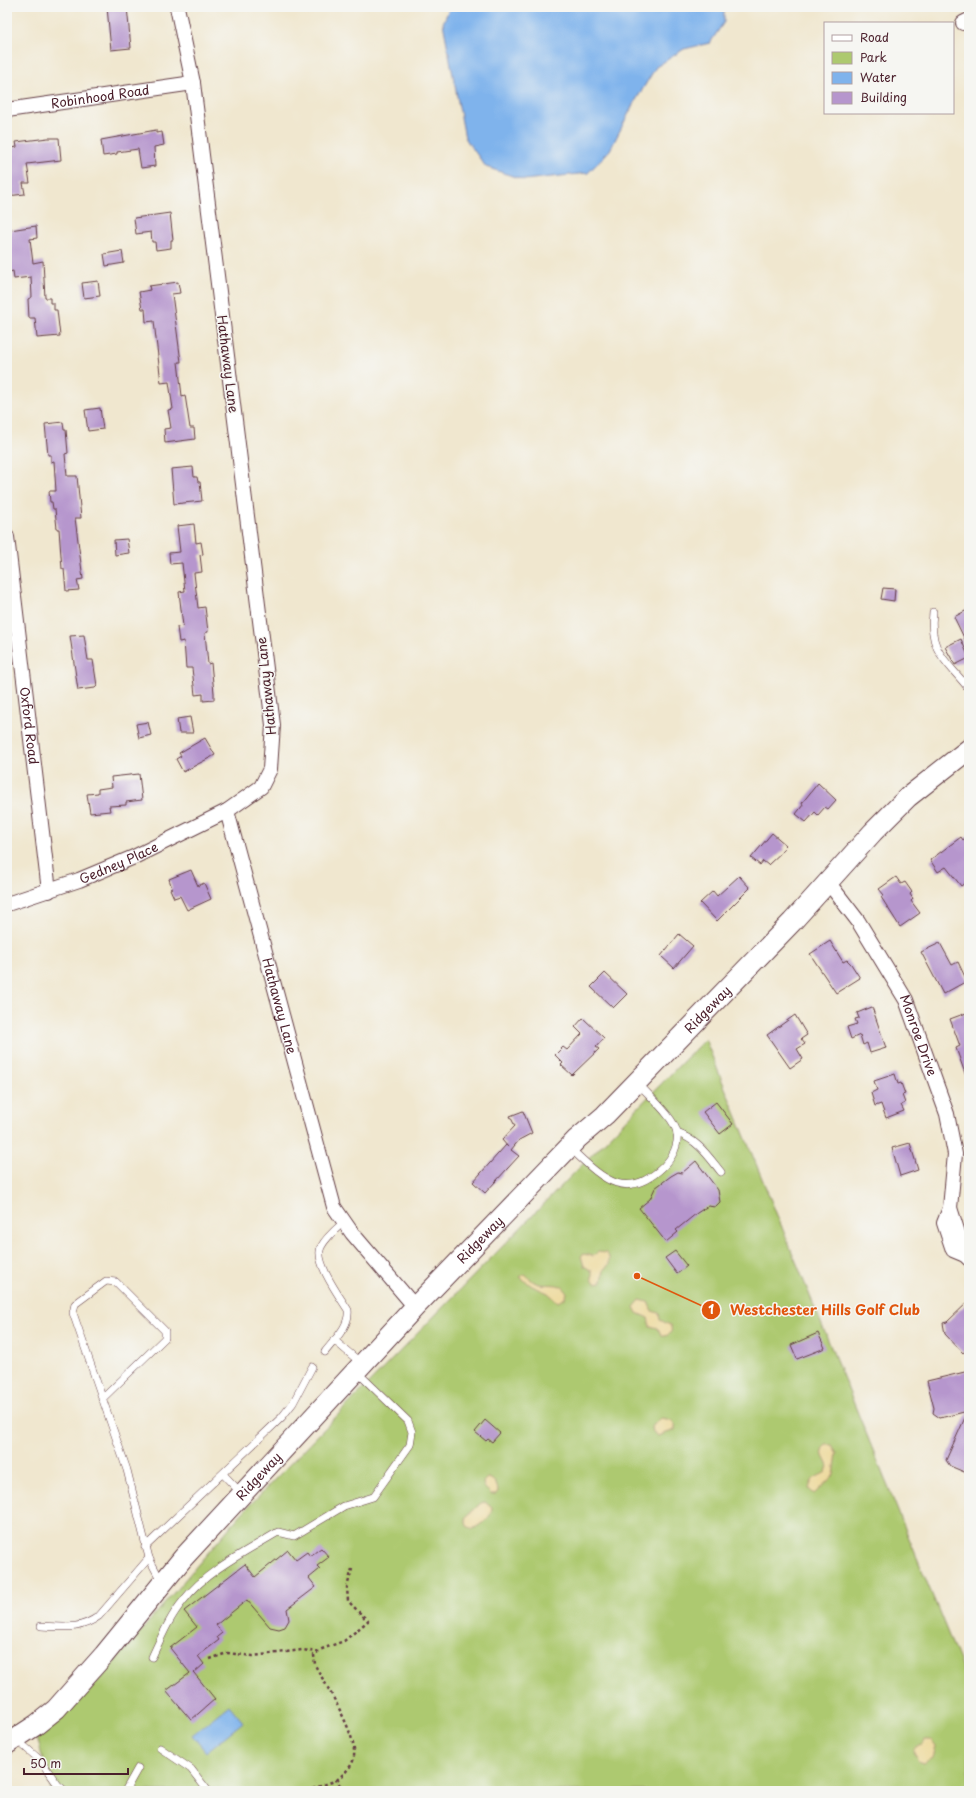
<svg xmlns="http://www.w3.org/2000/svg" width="976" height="1798" font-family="'Playpen Sans',sans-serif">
<rect width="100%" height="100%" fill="#f6f6f2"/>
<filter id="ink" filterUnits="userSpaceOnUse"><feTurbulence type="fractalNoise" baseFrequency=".025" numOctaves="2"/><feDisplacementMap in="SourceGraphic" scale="8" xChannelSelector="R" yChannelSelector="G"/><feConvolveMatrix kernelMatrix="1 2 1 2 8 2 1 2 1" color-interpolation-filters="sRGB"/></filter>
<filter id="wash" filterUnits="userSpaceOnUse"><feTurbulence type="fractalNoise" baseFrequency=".012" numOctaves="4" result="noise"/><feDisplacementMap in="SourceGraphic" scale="16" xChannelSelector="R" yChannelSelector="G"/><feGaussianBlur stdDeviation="0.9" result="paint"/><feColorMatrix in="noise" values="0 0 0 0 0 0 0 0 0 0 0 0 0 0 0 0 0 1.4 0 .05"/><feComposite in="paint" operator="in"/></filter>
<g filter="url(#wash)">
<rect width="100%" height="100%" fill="#f0e7cf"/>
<polygon fill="#adc96f" stroke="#7c744d" points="705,1039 969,1685 969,1791 51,1791 37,1737 88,1693 242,1513"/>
<g fill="#eeda9e" stroke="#9c7c64">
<polygon points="598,1252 606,1253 609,1257 609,1265 604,1269 602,1282 596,1283 592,1280 592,1271 584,1266 581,1256 584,1254 593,1256"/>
<path d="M525,1274c4,3 6,7 11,9 10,4 26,-3 31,10l-2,5 -7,4 -10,-9 -16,-7 -12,-9z"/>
<path d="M640,1300l8,2 4,9 7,2 1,7 10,5c3,6 1,9 -5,11l-4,-1 -3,-7 -8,-2 -2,-8 -11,-5 -3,-6z"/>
<polygon points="662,1418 671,1420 675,1424 675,1430 658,1436 653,1432 652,1427 657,1421"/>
<path d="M826,1445h6l5,8 -3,22 -20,19 -5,-5c4,-14 6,-10 17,-17l2,-6 -5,-10 -1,-7z"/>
<path d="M487,1478c7,1 10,6 11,13l-2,3h-5l-7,-7 -1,-5z"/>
<path d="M485,1502l7,6c0,10 -11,16 -19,21l-6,-3 -2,-8 16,-15z"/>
<polygon points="925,1740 931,1740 936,1747 933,1757 924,1763 918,1761 913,1751 916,1747 923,1745"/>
</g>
<g fill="#7fb3ec" stroke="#64698c">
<polygon points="450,7 724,7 724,22 710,43 684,49 656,67 633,105 610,150 588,173 524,180 486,167 465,138 443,23"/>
<polygon points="229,1705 243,1722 206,1752 192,1735"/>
</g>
<g id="blocks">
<g fill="#b696cd">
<polygon points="107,7 127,7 131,48 111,50"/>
<polygon points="156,130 156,133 162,132 164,145 154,147 155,166 141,168 138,149 117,152 117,154 103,156 101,140"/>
<polygon points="48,138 59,138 61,160 27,164 30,183 23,183 25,194 7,196 7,149 17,147 16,142"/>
<polygon points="170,213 173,240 171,240 171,248 156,250 155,242 152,242 151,232 136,234 134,218"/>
<polygon points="36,226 37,238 30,239 33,263 43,261 45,298 50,298 50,303 54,303 54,310 57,310 60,336 37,338 35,318 29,318 28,299 32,297 31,277 14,279 13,271 9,272 7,237 10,237 10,230"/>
<polygon points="122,251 124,263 106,266 104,254"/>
<polygon points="98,281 100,296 84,298 82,283"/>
<polygon points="178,282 180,293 172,294 181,362 178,362 182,396 185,395 190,428 194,428 195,439 165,443 164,429 171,428 168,410 173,409 169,382 161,383 154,321 146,322 145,309 142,309 139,292 150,290 149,286"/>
<polygon points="100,408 103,429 88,431 85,410"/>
<polygon points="63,422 64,430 66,430 68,453 65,454 67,476 77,476 81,518 75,518 83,579 77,580 79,590 66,591 64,569 62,569 59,529 57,529 55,509 53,509 52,502 50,502 49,491 56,491 54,461 51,462 51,455 48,455 45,424"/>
<polygon points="193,467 194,477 197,477 198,482 200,482 202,501 174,504 171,469"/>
<polygon points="194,524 196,543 201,542 203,554 200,555 202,572 194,573 198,608 205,607 208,632 205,633 208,664 211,663 214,693 214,700 203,701 203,694 195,695 192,668 186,668 184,641 179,642 177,627 183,626 179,592 185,591 182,563 170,564 169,553 180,552 177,526"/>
<polygon points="127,539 129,553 115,555 114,540"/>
<polygon points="883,588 895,589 894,601 881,599"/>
<polygon points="969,609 969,648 954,617"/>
<polygon points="84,635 88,660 93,660 97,686 95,688 78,690 70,636"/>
<polygon points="961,639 969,658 955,665 945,647"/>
<polygon points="190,717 193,733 179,733 177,719"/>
<polygon points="148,722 151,735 139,738 136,724"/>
<polygon points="205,738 215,755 183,772 176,759 181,756 179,753"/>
<polygon points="139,774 142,800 126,802 126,805 109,806 110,811 90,813 87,794 98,793 98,789 112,787 111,777"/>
<polygon points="818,783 836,800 828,809 825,807 818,815 815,812 806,822 796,814 803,805 802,803"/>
<polygon points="772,833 786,845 783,848 785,849 768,865 763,861 760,865 751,858"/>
<polygon points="969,835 969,880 961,886 946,867 938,872 930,860 961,837 963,840"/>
<polygon points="191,870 198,886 204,883 211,899 187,910 180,896 174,898 170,889 172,888 169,879"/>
<polygon points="739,876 750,888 717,921 700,903 713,891 717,896"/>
<polygon points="896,877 901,884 905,882 912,892 910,894 913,899 911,901 920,913 900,927 881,897 884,895 879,889"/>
<polygon points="679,934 693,946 674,968 661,956"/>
<polygon points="830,941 843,962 847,960 851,964 860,978 836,993 810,954"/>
<polygon points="940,943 952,965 958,962 967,981 943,994 921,952"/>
<polygon points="605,973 627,994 613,1008 591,987"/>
<polygon points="872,1007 886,1048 870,1053 867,1043 863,1045 860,1035 851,1039 847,1027 857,1024 855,1019 859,1018 857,1013"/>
<polygon points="969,1012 969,1079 967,1079 956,1048 960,1046 950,1019"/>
<polygon points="795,1015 807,1035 801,1039 805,1044 797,1049 803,1059 790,1068 767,1035"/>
<polygon points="583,1018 604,1038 596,1047 599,1049 572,1075 561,1065 563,1063 555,1055 563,1047 567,1050 582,1034 575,1027"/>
<polygon points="895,1074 898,1084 901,1083 905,1094 902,1095 905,1103 901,1105 904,1111 886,1118 881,1104 875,1106 871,1093 877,1090 874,1081"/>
<polygon points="716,1102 733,1124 720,1134 703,1112"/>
<polygon points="523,1111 532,1133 519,1140 511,1150 519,1156 485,1193 473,1182 506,1145 508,1147 502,1140 515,1126 510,1116"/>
<polygon points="910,1143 918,1170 900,1176 892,1148"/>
<polygon points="696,1161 718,1190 720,1202 715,1207 708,1206 697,1213 676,1230 678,1232 666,1242 639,1208 650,1199 655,1188 671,1176 678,1172 682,1173"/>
<polygon points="675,1251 687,1266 677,1274 665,1258"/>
<polygon points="969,1301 969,1348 963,1353 945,1334 943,1323 947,1322"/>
<polygon points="818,1333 825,1348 797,1359 791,1345"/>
<polygon points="969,1371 969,1474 950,1466 946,1460 968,1411 940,1418 933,1413 934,1408 927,1381"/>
<polygon points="485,1420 500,1433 492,1442 488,1439 486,1441 475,1432"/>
<polygon points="321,1548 329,1557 317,1566 320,1569 309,1578 316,1587 287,1609 289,1620 285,1627 279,1629 270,1627 247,1600 216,1625 222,1633 217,1637 219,1640 198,1656 204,1664 194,1673 215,1699 191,1720 166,1691 190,1673 170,1648 197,1627 184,1611 245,1564 255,1577 288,1550 296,1560 307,1552 310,1556"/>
</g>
</g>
</g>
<g filter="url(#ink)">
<use href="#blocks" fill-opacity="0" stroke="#633d44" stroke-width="1"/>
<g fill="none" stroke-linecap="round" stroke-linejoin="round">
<defs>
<g id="lane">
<path d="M933,612c-5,40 14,49 36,77"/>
<path d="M677,1133c21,7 31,23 44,39"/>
<path d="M570,1148c31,29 55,56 94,18 8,-8 15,-21 13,-33 -2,-15 -29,-38 -39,-50"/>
<polyline points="334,1340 361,1363"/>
<path d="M325,1352c9,-12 25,-26 23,-42 -8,-13 -34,-48 -27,-63 5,-10 15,-18 23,-25"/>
<polyline points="102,1399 165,1338 165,1331 116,1282 106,1281 75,1304 73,1313 127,1470 149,1558 161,1581"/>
<polyline points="223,1474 242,1494"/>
<polyline points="145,1547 282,1417 293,1403 312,1367"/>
<path d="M41,1626c23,1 39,4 58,-10l50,-58"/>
<path d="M152,1657c9,-19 17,-39 31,-56 24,-31 62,-49 95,-69l16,4 50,-30 29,-9 37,-52 2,-13 -4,-11 -52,-50"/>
<polyline points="17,1740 40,1760 58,1785 65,1791"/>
<polyline points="160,1748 191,1769 208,1791"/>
<polyline points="125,1791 138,1768"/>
</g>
<g id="street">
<polyline points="963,23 969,20"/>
<path id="s1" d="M7,110l186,-27"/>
<path id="s2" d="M7,537l42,354"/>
<path id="s3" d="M227,811l107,396 18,26 63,74"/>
<path id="s4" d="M828,882l30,39 48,79 41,114 8,40 -5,54 -6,15 9,27 12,5 4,4"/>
<path id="s5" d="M7,904l72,-24 55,-23 93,-46 34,-24 9,-18 3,-44 -80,-642 -16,-76"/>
<polyline points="950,1208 965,1255"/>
</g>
<g id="secondary">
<path id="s6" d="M7,1744l29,-19 20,-16 48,-54 79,-97 232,-251 162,-168 28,-24 187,-193 81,-90 35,-35 61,-48"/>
</g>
</defs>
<use href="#lane" stroke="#633d44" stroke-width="8"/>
<use href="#street" stroke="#633d44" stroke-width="16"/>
<use href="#secondary" stroke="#633d44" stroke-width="22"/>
<g stroke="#633d44" stroke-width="2.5" stroke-dasharray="3 3" stroke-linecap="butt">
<polyline points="210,1659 227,1653 253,1656 302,1650 318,1652"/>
<polyline points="307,1791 337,1780"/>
<path d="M343,1791l-6,-11c6,-6 13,-11 16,-19 8,-22 -27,-75 -38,-96l-1,-10 8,-6 22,-8 24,-20 -20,-20 -1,-14 5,-18"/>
</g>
<use href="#lane" stroke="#fff" stroke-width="7"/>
<use href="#street" stroke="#fff" stroke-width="14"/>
<use href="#secondary" stroke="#fff" stroke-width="20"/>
</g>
</g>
<g text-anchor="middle" stroke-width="3" stroke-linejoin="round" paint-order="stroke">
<g font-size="13" fill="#4a1f2b" stroke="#f6f6f2">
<text dy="5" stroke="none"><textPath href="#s1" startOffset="94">Robinhood Road</textPath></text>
<text transform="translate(228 364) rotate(83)" y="5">Hathaway Lane</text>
<text transform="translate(266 686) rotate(-96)" y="5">Hathaway Lane</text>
<text dy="5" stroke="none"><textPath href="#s2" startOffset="190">Oxford Road</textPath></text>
<text dy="5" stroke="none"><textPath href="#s5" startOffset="119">Gedney Place</textPath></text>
<text dy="5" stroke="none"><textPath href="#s3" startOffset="202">Hathaway Lane</textPath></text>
<text dy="5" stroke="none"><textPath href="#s6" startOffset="1017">Ridgeway</textPath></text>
<text dy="5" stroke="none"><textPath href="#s4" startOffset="179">Monroe Drive</textPath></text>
<text dy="5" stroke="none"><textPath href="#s6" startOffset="693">Ridgeway</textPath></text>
<text dy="5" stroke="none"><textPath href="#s6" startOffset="369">Ridgeway</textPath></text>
</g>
</g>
<path fill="none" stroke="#e0560e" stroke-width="1.5" d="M637 1276L711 1310"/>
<g fill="#e0560e" stroke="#f6f6f2" stroke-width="1.5">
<circle cx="637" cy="1276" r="4"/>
<circle cx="711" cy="1310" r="10"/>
</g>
<g font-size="12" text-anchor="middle" font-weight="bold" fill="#fff">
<text x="711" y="1314">1</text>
</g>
<g font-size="14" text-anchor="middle" font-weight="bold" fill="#e0560e" stroke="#f6f6f2" stroke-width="3" stroke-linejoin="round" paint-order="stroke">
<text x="825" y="1315">Westchester Hills Golf Club</text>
</g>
<rect width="976" height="1798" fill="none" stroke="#f6f6f2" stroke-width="24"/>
<rect x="824" y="22" width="130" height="92" fill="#f6f6f2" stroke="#b1a0a2"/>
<rect x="832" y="35" width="20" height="6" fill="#ffffff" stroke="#b1a0a2"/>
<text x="860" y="42" font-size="12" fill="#4a1f2b">Road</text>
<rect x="832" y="52" width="20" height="12" fill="#adc96f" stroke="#b1a0a2"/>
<text x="860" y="62" font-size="12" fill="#4a1f2b">Park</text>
<rect x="832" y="72" width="20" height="12" fill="#7fb3ec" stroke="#b1a0a2"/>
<text x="860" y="82" font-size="12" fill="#4a1f2b">Water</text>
<rect x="832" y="92" width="20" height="12" fill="#b696cd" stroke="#b1a0a2"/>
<text x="860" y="102" font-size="12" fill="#4a1f2b">Building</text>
<path d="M24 1768v6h104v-6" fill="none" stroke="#4a1f2b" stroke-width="2"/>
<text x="30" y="1768" font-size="12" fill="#4a1f2b" stroke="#f6f6f2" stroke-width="3" paint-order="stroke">50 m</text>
</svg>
